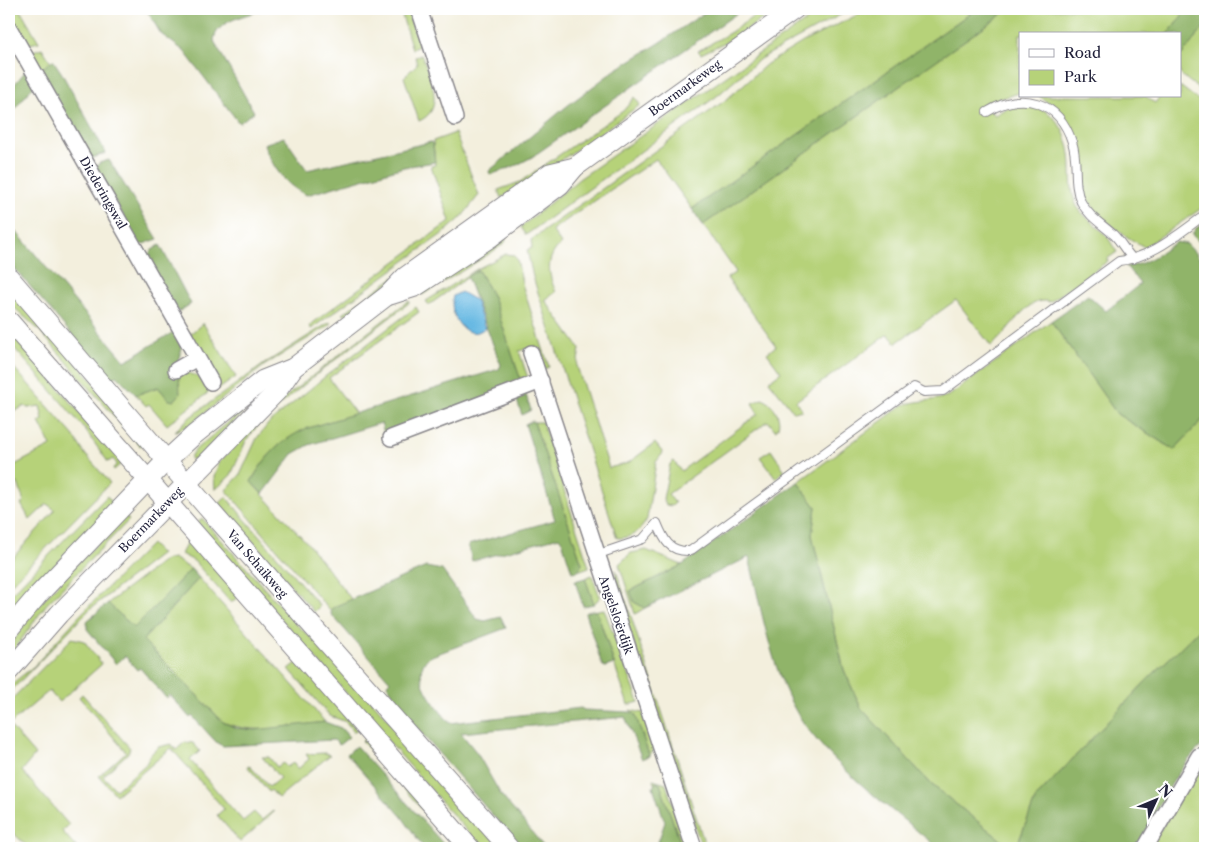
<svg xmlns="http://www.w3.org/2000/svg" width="1214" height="857" font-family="'Libre Caslon Text',serif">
<rect width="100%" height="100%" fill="#fff"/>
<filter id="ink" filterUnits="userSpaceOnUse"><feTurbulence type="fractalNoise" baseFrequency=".02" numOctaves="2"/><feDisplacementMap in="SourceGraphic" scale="10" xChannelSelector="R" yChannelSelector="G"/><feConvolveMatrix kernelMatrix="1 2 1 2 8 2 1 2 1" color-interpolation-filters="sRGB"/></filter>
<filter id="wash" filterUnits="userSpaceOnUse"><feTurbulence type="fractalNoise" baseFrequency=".0096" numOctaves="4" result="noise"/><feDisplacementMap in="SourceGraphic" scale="20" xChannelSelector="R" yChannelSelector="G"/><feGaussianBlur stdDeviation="1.12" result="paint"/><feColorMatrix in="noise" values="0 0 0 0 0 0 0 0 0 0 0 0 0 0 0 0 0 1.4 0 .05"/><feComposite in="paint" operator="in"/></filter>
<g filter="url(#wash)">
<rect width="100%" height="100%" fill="#f3efdd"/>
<g fill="#b6d279" stroke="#6c7a5a">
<polygon points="9,9 20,9 39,42 25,45 9,16"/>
<polygon points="400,9 407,9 419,46 412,49"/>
<polygon points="764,9 776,9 738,36 701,54 698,51 731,32"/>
<polygon points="823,9 851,9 760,59 717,96 526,235 521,227 579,179"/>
<path d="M869,9h107l-284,200 -36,-50 -104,71 9,14c-16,14 -13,30 -5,48l-11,8 35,49 -3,17 32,102 19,-5 27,-20 8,10 -7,9 -9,57c-6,12 -16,20 -30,19l-84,-261 -6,-27 5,-2 -1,-8 196,-141 40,-35 36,-22z"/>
<path d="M1009,9h178l-19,25h-148v59l-22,6 -12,9 9,7c29,-20 61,-9 72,26 7,19 1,42 8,61 4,12 20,21 29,31 5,5 8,12 13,19l-10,7 1,2 -58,41c-23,-8 -42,32 -59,44l-35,-46 -60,43 -8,-9 -92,67 6,9 -8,2 -25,-31 12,-9 -14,-19 9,-7 -49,-68 9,-6 -33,-47z"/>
<polygon points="1205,26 1205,94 1180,74 1180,57"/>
<polygon points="42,48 51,62 40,70 31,55 33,51"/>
<path d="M422,55c7,21 25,54 -3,66l-15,-44 13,-13 -2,-7z"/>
<path d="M1180,86l25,19v101l-60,41c-21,-10 -56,-35 -62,-59 -3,-15 -2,-31 -6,-46 -4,-19 -23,-35 -38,-46h106l10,7 5,-7h20z"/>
<polygon points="635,97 640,105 527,184 501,198 498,190 520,182 623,111"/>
<polygon points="455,133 479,195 461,218 445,232 311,329 309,326 322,316 450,221 431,166 435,165 433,141"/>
<path d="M505,238l1,3c-2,6 -73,47 -84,54l-1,-3z"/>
<polygon points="506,254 513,255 517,259 523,287 549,367 544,369 536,346 519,351 528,378 522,384 493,297 478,270 429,305 426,301 477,269"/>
<polygon points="394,277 395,279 345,315 342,314"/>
<polygon points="9,286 146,442 140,446 39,330 9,303"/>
<polygon points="408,301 410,302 317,374 260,422 246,441 231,475 215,490 214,477 219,462 274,406"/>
<path d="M416,307l3,5 -90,66 27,36c-49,14 -79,19 -105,68l58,63 43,55 -16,6 -5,6 -105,-122 14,-15 17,-37 12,-15 58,-48z"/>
<path d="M1051,321l66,93 57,36 29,-31 2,5v200l-58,56 -111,118 -20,50h-5l-79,-63 -71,-77 -17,-38 -32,-135 4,-28 -18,-25 105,-77c15,-5 31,-3 47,-10z"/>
<polygon points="330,322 330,325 265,365 188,426 175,431 190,417 267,362"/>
<polygon points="203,323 236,377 219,389 190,334"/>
<polygon points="9,331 123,462 114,470 113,468 117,464 113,459 108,462 83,427 9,342"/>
<polygon points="9,362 73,435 85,454 110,483 9,586 9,562 55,510 47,504 30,520 21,504 24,502 18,483 12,485 9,479 9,468 51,446 39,422 43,420 40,406 27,408 25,406 9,414"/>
<polygon points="188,373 197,376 214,388 167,425 149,404 146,406 136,395 158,387 169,400 178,376"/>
<path d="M762,399c11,3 21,19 15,30l-2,1 -7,-9 -100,73 7,9 -3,3 -6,-1 -3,-6 7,-35 4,-3 7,10 77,-57 -6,-11z"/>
<polygon points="252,403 201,455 196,459 190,459 191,455 197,448"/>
<polygon points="534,422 542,422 589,567 578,571 582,564"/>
<polygon points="771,450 785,471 776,478 760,457"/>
<polygon points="107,496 114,505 9,613 9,596"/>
<polygon points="226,497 320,606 314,612 223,507 220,503"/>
<path d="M125,516l4,4 -83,85 -37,52c0,-32 91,-115 116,-141z"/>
<polygon points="202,518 296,624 335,659 501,848 482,848 197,523"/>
<polygon points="189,539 240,595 231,603 194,561 181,554"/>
<polygon points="151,544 161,554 90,609 9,693 9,686 33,667 80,615"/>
<polygon points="646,550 682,565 630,591 634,602 645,608 635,614 619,564 631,553"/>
<polygon points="173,558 191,569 134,629 108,603 165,560"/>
<polygon points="616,570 706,848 702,848 614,583"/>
<polygon points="592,575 600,597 594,604 585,578"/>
<path d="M199,578l126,144c-33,4 -70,14 -102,0l-80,-82z"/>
<polygon points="604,609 639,702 628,705 597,612 593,611"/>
<polygon points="72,638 84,641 102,664 59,702 49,691 9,725 35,755 22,771 69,825 62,831 77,848 29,848 9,829 9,702"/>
<polygon points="298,662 357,730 354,732 346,722 330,716 289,669"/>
<polygon points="82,694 130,748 128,753 103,776 116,790 146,764 151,754 158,747 171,744 176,750 185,742 193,743 200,751 190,760 243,821 254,812 262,820 273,811 274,812 240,842 217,815 224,809 171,748 116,795 99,776 126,752 79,697"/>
<polygon points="630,710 643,713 655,749 647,758 645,757 649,755 635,714"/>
<polygon points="365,739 461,848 456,848 362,741"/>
<polygon points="325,753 330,755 278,798 271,790 269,792 247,766 249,765 269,787 280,778 262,757 269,757 277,767 283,763 287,767 293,763 298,769 309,759 306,754"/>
<polygon points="1200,765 1205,770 1205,848 1149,848"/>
<polygon points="653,780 666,784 688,848 682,848 660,784 654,784"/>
</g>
<g fill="#90b469" stroke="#596b52">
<path d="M146,9h119c-16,6 -50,11 -51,32l40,71 -15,11 -55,-72 -23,-17z"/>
<polygon points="710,9 743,9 532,157 517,165 490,175 489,171 567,106 615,70 658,44"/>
<polygon points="976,9 1009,9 703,225 692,209"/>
<polygon points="1187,9 1205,9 1205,26 1180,57 1180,34 1168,34"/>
<polygon points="53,60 61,72 106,153 90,159 40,70"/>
<polygon points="28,68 36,83 9,116 9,91"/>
<path d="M284,137l23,33 124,-28 2,3 2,17 -31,5 -97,28c-21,-8 -36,-30 -43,-51z"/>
<polygon points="109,160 158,239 140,245 96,168 99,163"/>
<polygon points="9,223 125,361 175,331 182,348 178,361 180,394 174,401 169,400 158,387 136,395 117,376 110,379 9,262"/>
<polygon points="1205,223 1205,248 1192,235 1196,228"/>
<path d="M1176,242l11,2 18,20v160l-3,-4 -28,30 -57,-36 -66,-93 37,-26 18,16 34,-27 -14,-18c17,1 37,-15 50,-24z"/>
<polygon points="160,245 191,304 178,312 146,257 152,250"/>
<path d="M478,270l15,27 29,87 -137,52 -4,-13 -72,22 -16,9 -30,40 -12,-12c13,-24 28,-41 54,-53l194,-60 2,-4 -34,-88z"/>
<polygon points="525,392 531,410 522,415 515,395"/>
<polygon points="532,421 534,422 582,564 578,571 572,572 562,541 559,537 472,561 468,545 555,520 525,424"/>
<path d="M798,482l18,25 -4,28 32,135 17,38 71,77 79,63h-73c-45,-38 -111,-85 -141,-135 -25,-42 -37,-108 -48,-156l-104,51 -11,-6 -4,-11 52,-26z"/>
<path d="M426,567l16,3 35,49 8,2 16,-4 5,11 -77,29c-22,19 8,50 21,66l131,-15 3,2 46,2 5,2 14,41 -7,4 -17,-42 -164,16 16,20 24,42 44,53h-24l-111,-128 -23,-36 3,-3 -59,-67v-5l5,-3z"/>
<polygon points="191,569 199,578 143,640 223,722 236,728 255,730 325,722 341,728 349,737 339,745 334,740 223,746 217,743 192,716 190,718 170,695 166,698 140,668 137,670 125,656 116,664 87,629 87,621 108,603 134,628"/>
<polygon points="585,578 594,604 583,606 575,581"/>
<polygon points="593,610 597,612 614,664 605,667 602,665 585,613"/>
<path d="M1205,624v119c-29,24 -50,72 -69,105h-45l-5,-5 -7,-1 -6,6h-57l20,-50 111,-118z"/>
<polygon points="356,746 439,839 447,848 424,848 402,817 347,754"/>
<polygon points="656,782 660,784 682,848 656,848 665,822 653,787"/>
</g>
<path fill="#68b9e3" stroke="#456e8f" d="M461,292l14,8 10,28c-20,16 -37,-14 -32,-32z"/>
</g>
<g filter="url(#ink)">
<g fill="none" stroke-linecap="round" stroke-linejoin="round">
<defs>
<g id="service">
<path d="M987,112c35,-22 72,-11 85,30 7,19 0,41 9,60 8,15 21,22 33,33 7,7 12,17 19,24"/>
<path d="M596,555l47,-16 14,-16c7,17 12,29 33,28l224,-164 10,5 19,-1 176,-130c33,-3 60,-28 86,-46"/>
</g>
<g id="minor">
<polyline points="419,9 455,118"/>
<polyline points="9,28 211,382"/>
<polyline points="531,353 694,848"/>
<polyline points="176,370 197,358"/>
<polyline points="391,438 541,381"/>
<polyline points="1145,848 1199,756"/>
</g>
<g id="tertiary">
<polyline points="9,277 205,505 509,848"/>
<polyline points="390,295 415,287 491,237 560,185 575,167 795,9"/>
<polyline points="9,321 470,848"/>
<polyline points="9,629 38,595 168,459 194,435 263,380 293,368 388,295 405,277 550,173 575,167"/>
<polyline points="9,671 59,614 277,391 293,368"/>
</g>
</defs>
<use href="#service" stroke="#8a888c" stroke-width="10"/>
<use href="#minor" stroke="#8a888c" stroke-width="18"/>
<use href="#tertiary" stroke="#8a888c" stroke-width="21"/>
<use href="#service" stroke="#fff" stroke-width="8"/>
<use href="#minor" stroke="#fff" stroke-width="15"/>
<use href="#tertiary" stroke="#fff" stroke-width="19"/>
</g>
</g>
<g text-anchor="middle" stroke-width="4" stroke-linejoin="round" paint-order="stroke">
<g font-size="12" fill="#22223b" stroke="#fff">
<text transform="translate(685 88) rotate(-36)" y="4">Boermarkeweg</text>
<text transform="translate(103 193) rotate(60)" y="4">Diederingswal</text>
<text transform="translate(151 520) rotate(-46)" y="4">Boermarkeweg</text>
<text transform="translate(257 564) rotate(49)" y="4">Van Schaikweg</text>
<text transform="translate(616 615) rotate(71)" y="4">Angelsloërdijk</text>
</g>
</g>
<rect width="1214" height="857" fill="none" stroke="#fff" stroke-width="30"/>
<rect x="1019" y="32" width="162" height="65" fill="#ffffff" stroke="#a7a7b1"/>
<rect x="1029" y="49" width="25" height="8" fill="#ffffff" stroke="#a7a7b1"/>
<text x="1064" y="58" font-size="15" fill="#22223b">Road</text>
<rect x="1029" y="70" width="25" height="15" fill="#b6d279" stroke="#a7a7b1"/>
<text x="1064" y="82" font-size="15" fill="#22223b">Park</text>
<g transform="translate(1156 800) rotate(46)" stroke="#ffffff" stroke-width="4" paint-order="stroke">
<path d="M0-4L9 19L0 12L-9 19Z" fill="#22223b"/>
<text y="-8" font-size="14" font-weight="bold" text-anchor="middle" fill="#22223b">N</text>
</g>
</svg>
